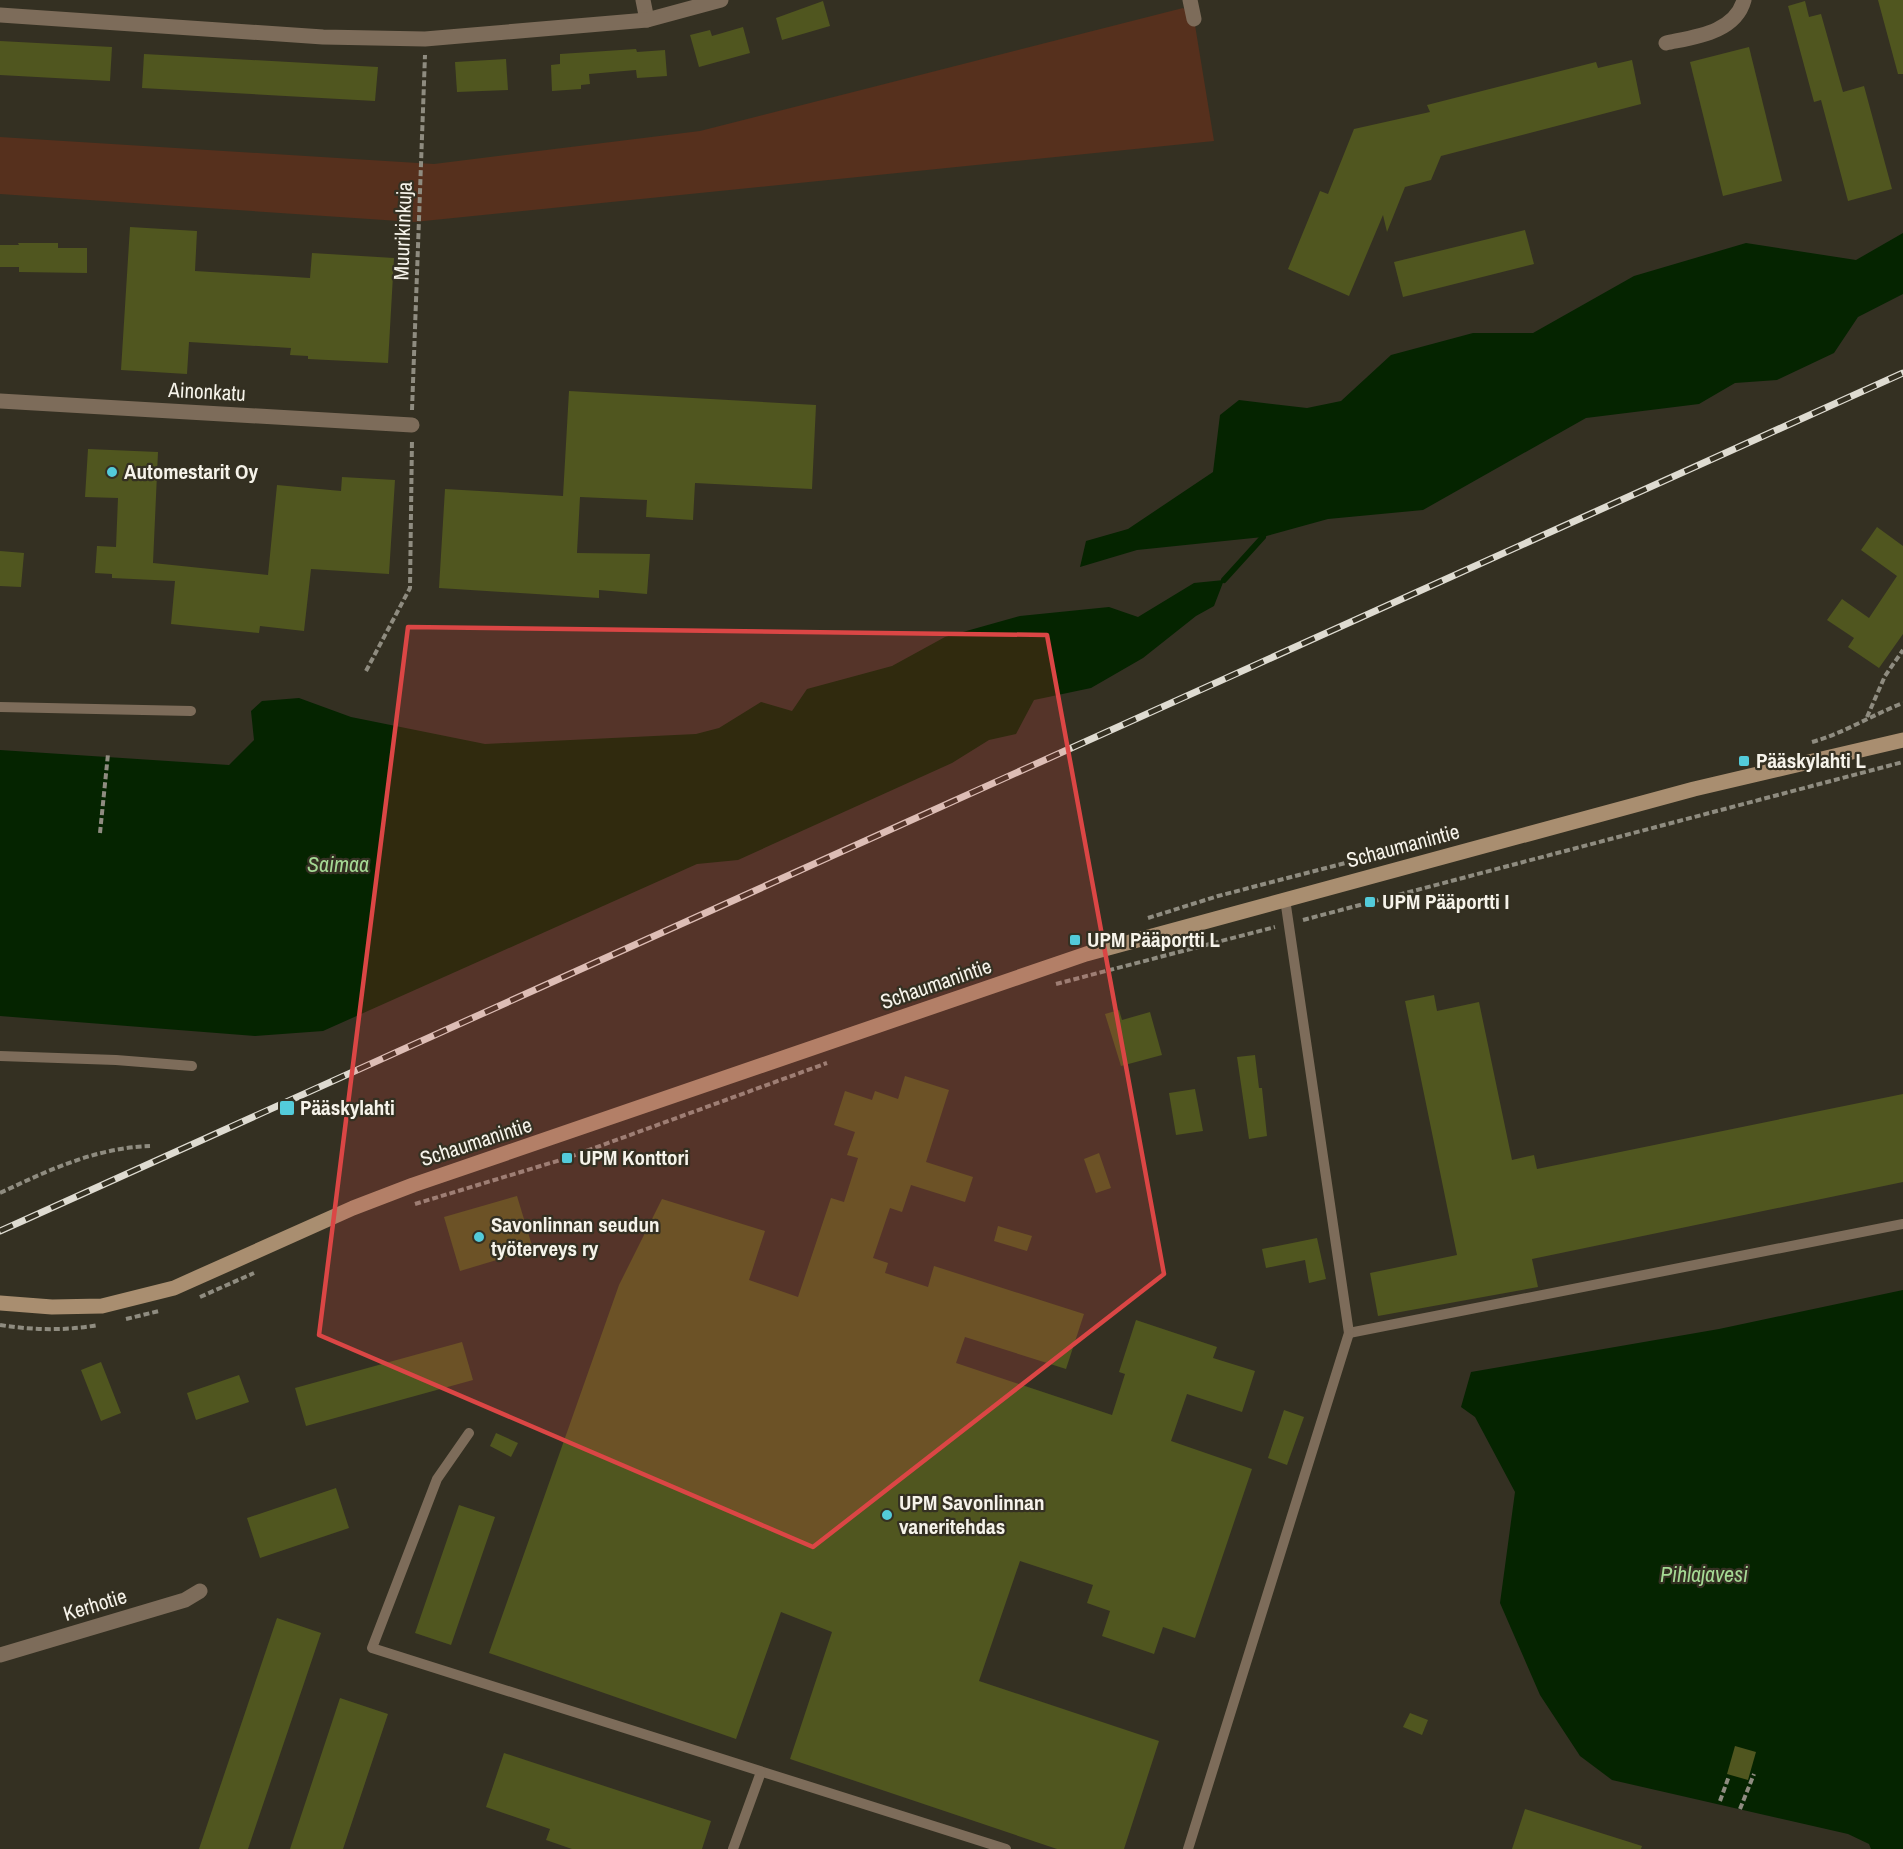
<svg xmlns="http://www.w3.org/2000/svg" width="1903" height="1849" font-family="'Archivo Narrow',sans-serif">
<rect width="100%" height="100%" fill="#343022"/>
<polygon fill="#56301d" points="1183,8 1194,19 1214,141 414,222 0,194 0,137 434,164 700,131"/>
<g fill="#052400">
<polygon points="1903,233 1903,294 1858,317 1834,353 1777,380 1735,383 1699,404 1586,418 1423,510 1328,519 1263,537 1137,550 1080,567 1086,541 1128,529 1213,472 1220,415 1239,400 1307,408 1341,401 1391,355 1473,333 1533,333 1634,276 1746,243 1856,260"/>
<polygon points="1224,580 1214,606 1196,616 1143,658 1091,688 1034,700 1016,734 989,740 952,763 738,860 697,864 323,1031 255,1036 0,1016 0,750 229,765 254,740 251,711 262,701 299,698 351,717 485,744 696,734 719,728 761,702 792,711 807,689 892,666 945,637 1020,616 1109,607 1138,617 1194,583"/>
<polygon points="1903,1290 1903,1849 1871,1849 1869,1844 1848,1834 1612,1780 1580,1756 1540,1695 1500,1603 1515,1492 1475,1417 1461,1407 1471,1372 1719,1329"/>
</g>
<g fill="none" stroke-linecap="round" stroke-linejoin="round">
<polyline stroke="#052400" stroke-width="6" points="1224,580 1263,537"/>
</g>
<g fill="#50561f">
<polygon points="1878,0 1903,0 1903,74 1898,74"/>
<polygon points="823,1 830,26 782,40 776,18"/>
<polygon points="1805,1 1809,17 1821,14 1843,92 1864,86 1892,189 1848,201 1821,100 1814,102 1788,6"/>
<polygon points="743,27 750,53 699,67 690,35 710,30 712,36"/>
<polygon points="0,41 112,47 110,81 0,75"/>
<polygon points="1749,47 1782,181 1723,196 1690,62"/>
<polygon points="636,49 637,52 665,50 667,76 637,78 636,70 589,74 590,84 581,85 581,89 552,91 551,65 560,64 560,54"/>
<polygon points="144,54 378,67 375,101 142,88"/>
<polygon points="506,59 508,90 457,92 455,62"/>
<polygon points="1632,60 1641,104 1441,156 1431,180 1405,187 1387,232 1383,215 1349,296 1288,269 1320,191 1328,194 1354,129 1430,112 1427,105 1596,62 1598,68"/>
<polygon points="130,227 197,231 195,271 310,278 312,253 394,258 388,363 308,359 308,356 290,355 291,348 189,342 187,374 121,370"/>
<polygon points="1525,230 1534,264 1403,297 1394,262"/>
<polygon points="18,243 58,243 58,248 87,248 87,273 19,272 19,267 0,267 0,245 19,245"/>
<polygon points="569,391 816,405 812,489 695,483 693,520 646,517 647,500 580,497 577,553 650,554 647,594 599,590 599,598 439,588 445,489 563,496"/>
<polygon points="88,449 158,452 153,563 268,575 277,485 341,491 342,477 395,480 389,574 311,569 304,631 260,626 259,633 171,624 175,581 112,578 112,574 95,573 97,546 116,547 118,498 85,497"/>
<polygon points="1877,527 1903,546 1903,634 1879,668 1848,647 1854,638 1827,620 1842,599 1869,618 1897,576 1861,550"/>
<polygon points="0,551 24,553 21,587 0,586"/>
<polygon points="1434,995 1437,1011 1479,1002 1512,1160 1534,1155 1537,1169 1903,1094 1903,1182 1532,1259 1538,1287 1378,1316 1370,1273 1457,1255 1405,1001"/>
<polygon points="1119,1010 1122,1020 1150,1012 1162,1055 1121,1066 1105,1014"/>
<polygon points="1255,1055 1259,1088 1262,1088 1267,1136 1249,1139 1237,1057"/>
<polygon points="905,1076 949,1090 926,1162 973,1177 965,1202 911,1185 902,1212 890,1208 873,1258 888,1263 885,1273 928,1287 934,1266 1084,1314 1066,1369 965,1337 956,1363 1112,1415 1125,1374 1119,1372 1136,1320 1217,1347 1213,1358 1255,1371 1242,1412 1187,1394 1171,1441 1252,1469 1195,1638 1163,1627 1154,1654 1102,1636 1110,1611 1087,1603 1093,1585 1020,1561 979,1681 1159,1741 1124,1849 1057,1849 790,1759 832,1632 781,1612 736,1739 489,1653 619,1285 662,1199 765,1231 749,1280 798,1297 831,1198 844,1202 858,1158 847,1155 855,1132 834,1125 845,1091 872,1100 875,1091 898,1099"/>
<polygon points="1195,1089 1203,1131 1176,1135 1169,1093"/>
<polygon points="1099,1153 1111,1188 1096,1193 1084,1159"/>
<polygon points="517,1196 533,1249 460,1271 444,1217"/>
<polygon points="998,1226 1032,1236 1027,1251 994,1241"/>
<polygon points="1317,1238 1326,1279 1309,1283 1305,1260 1266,1268 1262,1249"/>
<polygon points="462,1342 473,1380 306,1426 295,1388"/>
<polygon points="101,1362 121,1413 101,1421 81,1370"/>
<polygon points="239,1375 249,1402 196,1420 187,1393"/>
<polygon points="1284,1410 1304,1417 1287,1465 1268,1458"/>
<polygon points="496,1433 518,1443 511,1457 490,1446"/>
<polygon points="336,1488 349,1528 260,1558 247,1518"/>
<polygon points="459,1505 495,1517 451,1645 415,1633"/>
<polygon points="277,1618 321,1633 248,1849 199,1849"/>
<polygon points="340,1698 388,1714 343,1849 290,1849"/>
<polygon points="1410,1713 1428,1720 1422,1735 1403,1727"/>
<polygon points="1735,1746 1756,1752 1748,1780 1727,1774"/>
<polygon points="504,1753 711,1821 702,1849 572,1849 546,1840 550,1829 486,1807"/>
<polygon points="1525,1809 1642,1846 1641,1849 1512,1849"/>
</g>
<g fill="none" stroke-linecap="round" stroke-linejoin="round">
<g stroke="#8f8c80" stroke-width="4" stroke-dasharray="6 3" stroke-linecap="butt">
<polyline points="412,410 425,55"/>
<polyline points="366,671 410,588 412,439"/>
<polyline points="1867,717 1885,676 1903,650"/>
<path d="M1812,742c32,-9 60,-27 91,-39"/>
<polyline points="100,833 108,754"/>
<polyline points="1148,918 1218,896 1457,834"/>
<polyline points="1303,920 1903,762"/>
<polyline points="1056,984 1275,927"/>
<path d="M0,1193c49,-23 95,-45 150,-47"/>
<polyline points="415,1204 567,1158 827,1063"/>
<polyline points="200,1297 254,1273"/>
<polyline points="126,1319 159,1311"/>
<path d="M0,1325c31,5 66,6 98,0"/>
<polyline points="1720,1801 1729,1776"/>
<polyline points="1740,1809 1754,1774"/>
</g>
<g stroke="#7d6c5a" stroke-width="10">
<polyline points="0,707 191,711"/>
<polyline points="1285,899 1349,1333 1903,1224"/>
<polyline points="0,1056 116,1060 192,1066"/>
<polyline points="469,1433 437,1479 372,1648 1006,1849"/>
<polyline points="733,1849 761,1772"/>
<polyline points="1188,1849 1349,1333"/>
</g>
<g stroke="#7d6c5a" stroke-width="15">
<polyline points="643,0 647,20"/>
<polyline points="1190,0 1194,19"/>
<polyline points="0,15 323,37 425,39 647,20 721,0"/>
<path d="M1666,43c28,-6 69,-10 78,-43"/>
<polyline points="0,401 412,425"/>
<polyline points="0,1655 185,1600 200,1591"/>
</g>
<polyline stroke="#a98e70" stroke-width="15" points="0,1303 52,1307 102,1306 174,1288 353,1208 413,1185 1086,954 1694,789 1903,740"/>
<defs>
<polyline id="rail" points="0,1231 1903,373"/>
</defs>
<use href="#rail" stroke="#dedbd1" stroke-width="7"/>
<use href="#rail" stroke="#343022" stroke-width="4.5" stroke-dasharray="14" stroke-linecap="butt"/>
</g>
<path fill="#db4645" fill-opacity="0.2" stroke="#db4645" stroke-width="4.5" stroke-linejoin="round" d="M408,627l639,8 117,639 -351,273 -494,-212z"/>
<g fill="#53cbda" stroke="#343022" stroke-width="2">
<circle cx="112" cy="472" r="6"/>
<rect x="1738" y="755" width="12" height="12" rx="3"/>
<rect x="1364" y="896" width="12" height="12" rx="3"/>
<rect x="1069" y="934" width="12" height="12" rx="3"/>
<rect x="279" y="1100" width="16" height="16" rx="3"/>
<rect x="561" y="1152" width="12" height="12" rx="3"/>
<circle cx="479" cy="1237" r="6"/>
<circle cx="887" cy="1515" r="6"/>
</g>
<g text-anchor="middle" stroke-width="4.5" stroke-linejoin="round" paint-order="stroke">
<g font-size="21" fill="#f6f3ea" stroke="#343022">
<text transform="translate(403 231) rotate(-88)" y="7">Muurikinkuja</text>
<text transform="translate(207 392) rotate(3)" y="7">Ainonkatu</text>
<text transform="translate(1403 846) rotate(-15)" y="7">Schaumanintie</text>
<text transform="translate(936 984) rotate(-19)" y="7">Schaumanintie</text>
<text transform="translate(476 1142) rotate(-18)" y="7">Schaumanintie</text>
<text transform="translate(95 1605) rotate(-17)" y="7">Kerhotie</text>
</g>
<g font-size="21" font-weight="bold" fill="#f6f3ea" stroke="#343022" text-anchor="start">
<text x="124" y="479">Automestarit Oy</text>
<text x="1756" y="768">Pääskylahti L</text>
<text x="1382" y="909">UPM Pääportti I</text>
<text x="1087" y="947">UPM Pääportti L</text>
<text x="300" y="1115">Pääskylahti</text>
<text x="579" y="1165">UPM Konttori</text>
<text x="491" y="1232">Savonlinnan seudun<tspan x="491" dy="24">työterveys ry</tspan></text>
<text x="899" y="1510">UPM Savonlinnan<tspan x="899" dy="24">vaneritehdas</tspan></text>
</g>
<g font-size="22" font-style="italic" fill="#a5d994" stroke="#343022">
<text x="338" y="872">Saimaa</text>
<text x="1704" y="1582">Pihlajavesi</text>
</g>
</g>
</svg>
